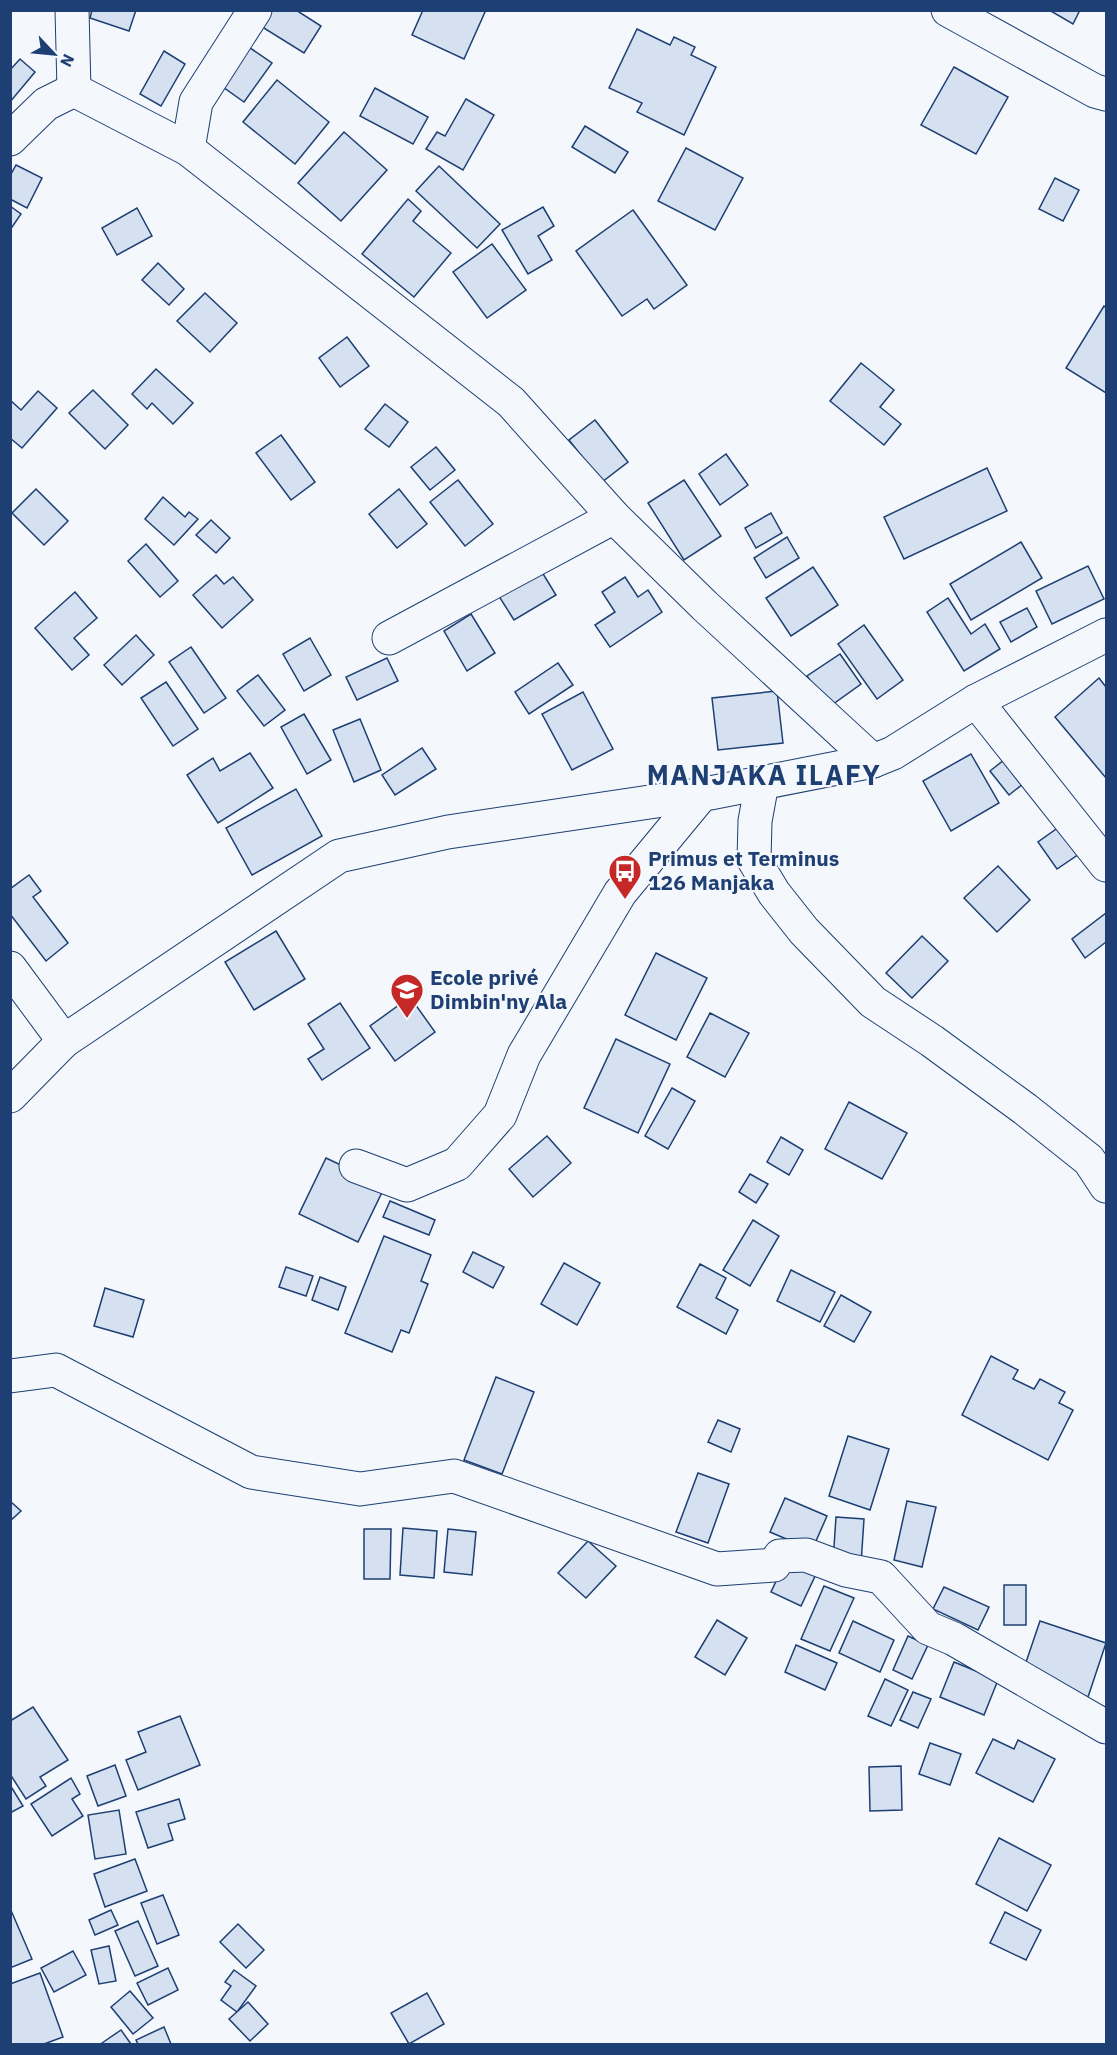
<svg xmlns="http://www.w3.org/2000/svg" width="1117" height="2055" font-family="'IBM Plex Sans',sans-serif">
<rect width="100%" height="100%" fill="#f4f7fb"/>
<g fill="#d5e0f0" stroke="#1d3f73" stroke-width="1.5">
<polygon points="92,10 136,10 129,31 90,18"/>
<polygon points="268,10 296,10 321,26 304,53 259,25"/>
<polygon points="423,10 482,10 485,12 464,59 412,35"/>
<polygon points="1049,10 1080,10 1073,24"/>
<polygon points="637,29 670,45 674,37 695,47 691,55 716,67 684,135 637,112 642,103 609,88"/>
<polygon points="243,43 272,63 244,102 216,82"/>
<polygon points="164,51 185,64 161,106 140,94"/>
<polygon points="20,59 35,72 10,102 10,70"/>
<polygon points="954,67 1008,97 976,154 921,125"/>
<polygon points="277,80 329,122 295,164 243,122"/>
<polygon points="375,88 428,117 413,144 360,116"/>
<polygon points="466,99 494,115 463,170 426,149 437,132 445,136"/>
<polygon points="585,126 628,152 615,173 572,147"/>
<polygon points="344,132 387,170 341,221 298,183"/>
<polygon points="686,148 743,178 715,230 658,201"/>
<polygon points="16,165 42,178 27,208 10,199 10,176"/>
<polygon points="439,166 500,224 477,248 416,191"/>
<polygon points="1055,178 1079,190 1063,221 1039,209"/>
<polygon points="408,199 421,211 413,221 451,253 414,297 362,254"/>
<polygon points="10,206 21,214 10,230"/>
<polygon points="543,207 554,226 538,236 552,260 528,274 502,230"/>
<polygon points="137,208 152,236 117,255 102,228"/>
<polygon points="633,210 687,285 654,309 647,299 622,316 576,251"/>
<polygon points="492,244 526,290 487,318 453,272"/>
<polygon points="158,263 184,289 169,305 142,280"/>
<polygon points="205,293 237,323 210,352 177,321"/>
<polygon points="1104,306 1106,308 1106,393 1066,368"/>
<polygon points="347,337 369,366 340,387 319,358"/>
<polygon points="861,363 894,390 880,407 901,424 884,445 830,401"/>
<polygon points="156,369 193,403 173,424 152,403 147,409 132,394"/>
<polygon points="93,390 128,425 105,449 69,413"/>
<polygon points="38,391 57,408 22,448 10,438 10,400 21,410"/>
<polygon points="385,404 408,422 389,447 365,429"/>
<polygon points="595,420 628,462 602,482 569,440"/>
<polygon points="281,435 315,482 291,500 256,453"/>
<polygon points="436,447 455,470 430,490 411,467"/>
<polygon points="726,454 748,485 720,505 699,474"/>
<polygon points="987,468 1007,511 904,559 884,517"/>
<polygon points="458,480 493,524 465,546 430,502"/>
<polygon points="684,480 721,536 684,560 648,503"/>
<polygon points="36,489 68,521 44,545 12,513"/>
<polygon points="399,489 427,524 397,548 369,514"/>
<polygon points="163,497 185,517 189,512 198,519 174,545 145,519"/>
<polygon points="771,513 782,533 756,548 745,528"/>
<polygon points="211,520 230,538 216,553 196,535"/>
<polygon points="787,537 799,558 766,578 754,558"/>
<polygon points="1021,542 1042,578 971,620 950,584"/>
<polygon points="146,544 178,581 160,597 128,561"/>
<polygon points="537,564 556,595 514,620 495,590"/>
<polygon points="1088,566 1104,599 1052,624 1036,591"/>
<polygon points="813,567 838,605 791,636 766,598"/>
<polygon points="216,575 224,584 233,577 253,600 222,628 193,595"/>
<polygon points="625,577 638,597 648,590 662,612 610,647 595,625 615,612 602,592"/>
<polygon points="75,592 97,618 74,638 89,655 72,670 35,628"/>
<polygon points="948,598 971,634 985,624 1000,649 964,671 927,612"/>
<polygon points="1027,608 1037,627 1011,642 1000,622"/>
<polygon points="471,614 495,653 467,671 444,631"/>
<polygon points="864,625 903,680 877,699 838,644"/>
<polygon points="136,635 154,655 122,685 104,665"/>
<polygon points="310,638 331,675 304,691 283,654"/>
<polygon points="191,647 226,698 204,713 169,662"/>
<polygon points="840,654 861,684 829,707 807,676"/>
<polygon points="387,658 398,681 357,700 346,677"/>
<polygon points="558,663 573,685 529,714 515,692"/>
<polygon points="258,675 285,710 264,726 237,691"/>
<polygon points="1099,678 1106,687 1106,778 1055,717"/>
<polygon points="166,682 198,729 173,746 141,698"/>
<polygon points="777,691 783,743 718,750 712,698"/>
<polygon points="583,692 613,749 572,770 542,714"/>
<polygon points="304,714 331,760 307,774 281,727"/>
<polygon points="360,719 381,770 354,782 333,730"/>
<polygon points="422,748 436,769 395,795 382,775"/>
<polygon points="250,753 273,788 218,823 187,775 213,758 220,771"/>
<polygon points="971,754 999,803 951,831 923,781"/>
<polygon points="1009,756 1028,780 1009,795 990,771"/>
<polygon points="296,789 322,836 252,875 226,828"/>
<polygon points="1059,827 1079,854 1057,869 1038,842"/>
<polygon points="998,866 1030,900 997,932 964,898"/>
<polygon points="29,875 41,891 33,897 68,943 46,961 10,914 10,889"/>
<polygon points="1106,913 1106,942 1085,958 1072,939"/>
<polygon points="276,931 305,979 254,1010 225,962"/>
<polygon points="922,936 948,961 912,998 886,973"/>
<polygon points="656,953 707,978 676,1040 625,1015"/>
<polygon points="410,997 435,1032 395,1061 370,1026"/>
<polygon points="340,1003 370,1048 322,1080 308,1059 324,1049 308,1024"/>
<polygon points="710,1013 749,1033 725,1077 687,1057"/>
<polygon points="616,1039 670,1064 638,1133 584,1108"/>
<polygon points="672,1088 695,1101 668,1149 645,1136"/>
<polygon points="849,1102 907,1133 882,1179 825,1149"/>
<polygon points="547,1136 571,1163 533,1197 509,1169"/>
<polygon points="781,1137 803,1150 789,1175 767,1162"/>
<polygon points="326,1158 385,1186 358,1242 299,1214"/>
<polygon points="750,1174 768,1184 756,1203 739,1192"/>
<polygon points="390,1201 435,1220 429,1235 383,1217"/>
<polygon points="753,1220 779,1236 750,1286 723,1270"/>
<polygon points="384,1236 431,1255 421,1281 428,1284 409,1333 401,1330 392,1352 345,1333"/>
<polygon points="473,1252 504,1267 493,1288 463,1272"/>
<polygon points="564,1263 600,1283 577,1325 541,1304"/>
<polygon points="700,1264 726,1278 716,1298 738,1310 726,1334 677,1307"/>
<polygon points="286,1267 313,1276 306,1296 279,1287"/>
<polygon points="791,1270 835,1292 820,1322 777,1301"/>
<polygon points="320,1277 346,1287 338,1310 312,1300"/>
<polygon points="105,1288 144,1300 133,1337 94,1326"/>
<polygon points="841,1295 871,1312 854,1342 824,1326"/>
<polygon points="991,1356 1018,1370 1013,1379 1034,1389 1040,1379 1065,1392 1059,1403 1073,1410 1048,1460 962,1415"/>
<polygon points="496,1377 534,1392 502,1474 464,1460"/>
<polygon points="718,1420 740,1429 731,1452 708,1442"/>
<polygon points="848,1436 889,1449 870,1510 829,1496"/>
<polygon points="698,1473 729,1484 708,1543 676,1532"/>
<polygon points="785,1498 827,1516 812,1550 770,1532"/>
<polygon points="10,1501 21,1511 10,1521"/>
<polygon points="907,1501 936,1507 922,1567 894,1560"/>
<polygon points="836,1517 864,1519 861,1564 833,1562"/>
<polygon points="403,1528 437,1531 434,1578 400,1575"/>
<polygon points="364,1529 391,1529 390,1579 364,1579"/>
<polygon points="448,1529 476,1532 472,1575 444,1572"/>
<polygon points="588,1541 616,1566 586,1598 558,1573"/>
<polygon points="787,1558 817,1572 801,1606 771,1592"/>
<rect x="1004" y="1585" width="22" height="40"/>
<polygon points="824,1586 854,1598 830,1651 801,1639"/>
<polygon points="944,1587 989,1607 978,1630 933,1609"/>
<polygon points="717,1620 747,1638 725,1675 695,1657"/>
<polygon points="853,1621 894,1640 880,1672 839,1653"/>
<polygon points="1040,1621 1106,1643 1088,1697 1022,1674"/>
<polygon points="908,1636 928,1645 912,1679 893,1670"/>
<polygon points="796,1645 837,1663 825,1690 785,1672"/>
<polygon points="954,1662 998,1680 984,1715 940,1697"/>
<polygon points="885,1679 908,1690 891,1726 868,1716"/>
<polygon points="913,1692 931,1699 918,1728 900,1720"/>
<polygon points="33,1707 68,1760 40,1777 46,1786 26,1799 10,1774 10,1721"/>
<polygon points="180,1716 200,1765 138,1790 126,1760 146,1752 138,1732"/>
<polygon points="993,1739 1014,1749 1018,1740 1055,1759 1033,1802 976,1773"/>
<polygon points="930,1743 961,1754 950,1785 919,1774"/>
<polygon points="115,1765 126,1796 98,1806 87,1776"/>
<polygon points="901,1766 902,1810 870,1811 869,1767"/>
<polygon points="71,1778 80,1794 72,1799 83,1816 52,1836 31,1804"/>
<polygon points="10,1785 23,1806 10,1813"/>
<polygon points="179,1799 185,1819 168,1824 173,1840 148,1848 136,1812"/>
<polygon points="119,1810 126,1854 95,1859 88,1815"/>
<polygon points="999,1838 1051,1865 1027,1911 976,1884"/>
<polygon points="135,1859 147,1891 105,1907 94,1874"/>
<polygon points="163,1895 179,1935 157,1944 141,1903"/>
<polygon points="10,1908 32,1959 10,1968"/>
<polygon points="111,1910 118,1925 95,1935 89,1920"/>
<polygon points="1005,1912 1041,1930 1026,1960 990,1943"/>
<polygon points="138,1921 158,1966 135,1976 115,1931"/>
<polygon points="238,1924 264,1950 246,1968 220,1942"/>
<polygon points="109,1946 116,1981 99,1984 91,1950"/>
<polygon points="73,1951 86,1975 54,1992 41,1968"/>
<polygon points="168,1968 178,1990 148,2005 137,1983"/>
<polygon points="234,1970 256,1986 237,2012 221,2000 231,1986 225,1982"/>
<polygon points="40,1973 63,2037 44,2044 10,2044 10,1984"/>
<polygon points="130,1991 153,2018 133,2034 111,2007"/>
<polygon points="427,1993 444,2024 409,2044 391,2013"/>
<polygon points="248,2002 268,2024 250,2041 229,2019"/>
<polygon points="164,2027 171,2044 138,2044 136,2040"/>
<polygon points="121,2030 131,2044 103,2044 102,2043"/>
</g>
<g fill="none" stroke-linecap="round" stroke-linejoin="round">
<defs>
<g id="street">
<polyline points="72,10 74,90"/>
<polyline points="255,10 196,102 188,149 511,402 614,517 705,606 873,761"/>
<polyline points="948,10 1095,91 1106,94"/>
<polyline points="10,139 46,104 74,90 188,149"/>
<polyline points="389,638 614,517"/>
<polyline points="976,701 1106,865"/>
<polyline points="762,783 755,821 754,860 774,893 804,931 873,1002 932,1041 1025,1109 1089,1160 1106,1186"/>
<polyline points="10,968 64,1041"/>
<polyline points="10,1096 64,1041 339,856 448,832 710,793 873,761 893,753 976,701 1106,635"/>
<polyline points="356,1166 407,1185 457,1164 500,1115 524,1055 620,893 702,794"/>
<polyline points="10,1376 56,1370 251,1472 360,1489 454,1476 717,1569 774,1565 780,1556 806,1555 846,1570 881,1577 928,1628 954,1639 1106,1727"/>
</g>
</defs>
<use href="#street" stroke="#1d3f73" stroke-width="35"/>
<use href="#street" stroke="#f4f7fb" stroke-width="33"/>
</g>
<defs>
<symbol id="bus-pin" viewBox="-11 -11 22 30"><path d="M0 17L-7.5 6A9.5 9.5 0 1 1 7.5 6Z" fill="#c62828" stroke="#f4f7fb"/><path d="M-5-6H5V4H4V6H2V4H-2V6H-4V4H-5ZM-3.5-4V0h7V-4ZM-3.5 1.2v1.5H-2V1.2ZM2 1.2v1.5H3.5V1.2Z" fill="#fff"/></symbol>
<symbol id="school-pin" viewBox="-11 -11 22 30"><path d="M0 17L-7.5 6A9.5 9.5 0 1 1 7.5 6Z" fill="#c62828" stroke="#f4f7fb"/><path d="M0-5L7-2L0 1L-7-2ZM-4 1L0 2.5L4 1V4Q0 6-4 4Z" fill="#fff"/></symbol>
</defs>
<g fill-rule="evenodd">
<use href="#bus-pin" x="606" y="852" width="38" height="52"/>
<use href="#school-pin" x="388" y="971" width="38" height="52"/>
</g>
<g text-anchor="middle" stroke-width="4.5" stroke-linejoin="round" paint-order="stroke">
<g font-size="21" font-weight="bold" fill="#1d3f73" stroke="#f4f7fb" text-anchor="start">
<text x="648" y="866">Primus et Terminus<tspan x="648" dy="24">126 Manjaka</tspan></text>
<text x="430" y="985">Ecole privé<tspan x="430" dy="24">Dimbin'ny Ala</tspan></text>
</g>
<g font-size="27" font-weight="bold" letter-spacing="1.5" fill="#1d3f73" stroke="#f4f7fb">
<text x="764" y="785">MANJAKA ILAFY</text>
</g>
</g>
<rect width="1117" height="2055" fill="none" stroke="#1d3f73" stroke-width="24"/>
<g transform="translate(54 54) rotate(116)" stroke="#f4f7fb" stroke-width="4.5" paint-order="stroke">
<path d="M0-4.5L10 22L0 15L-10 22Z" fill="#1d3f73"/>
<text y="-9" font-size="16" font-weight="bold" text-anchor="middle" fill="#1d3f73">N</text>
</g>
</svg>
